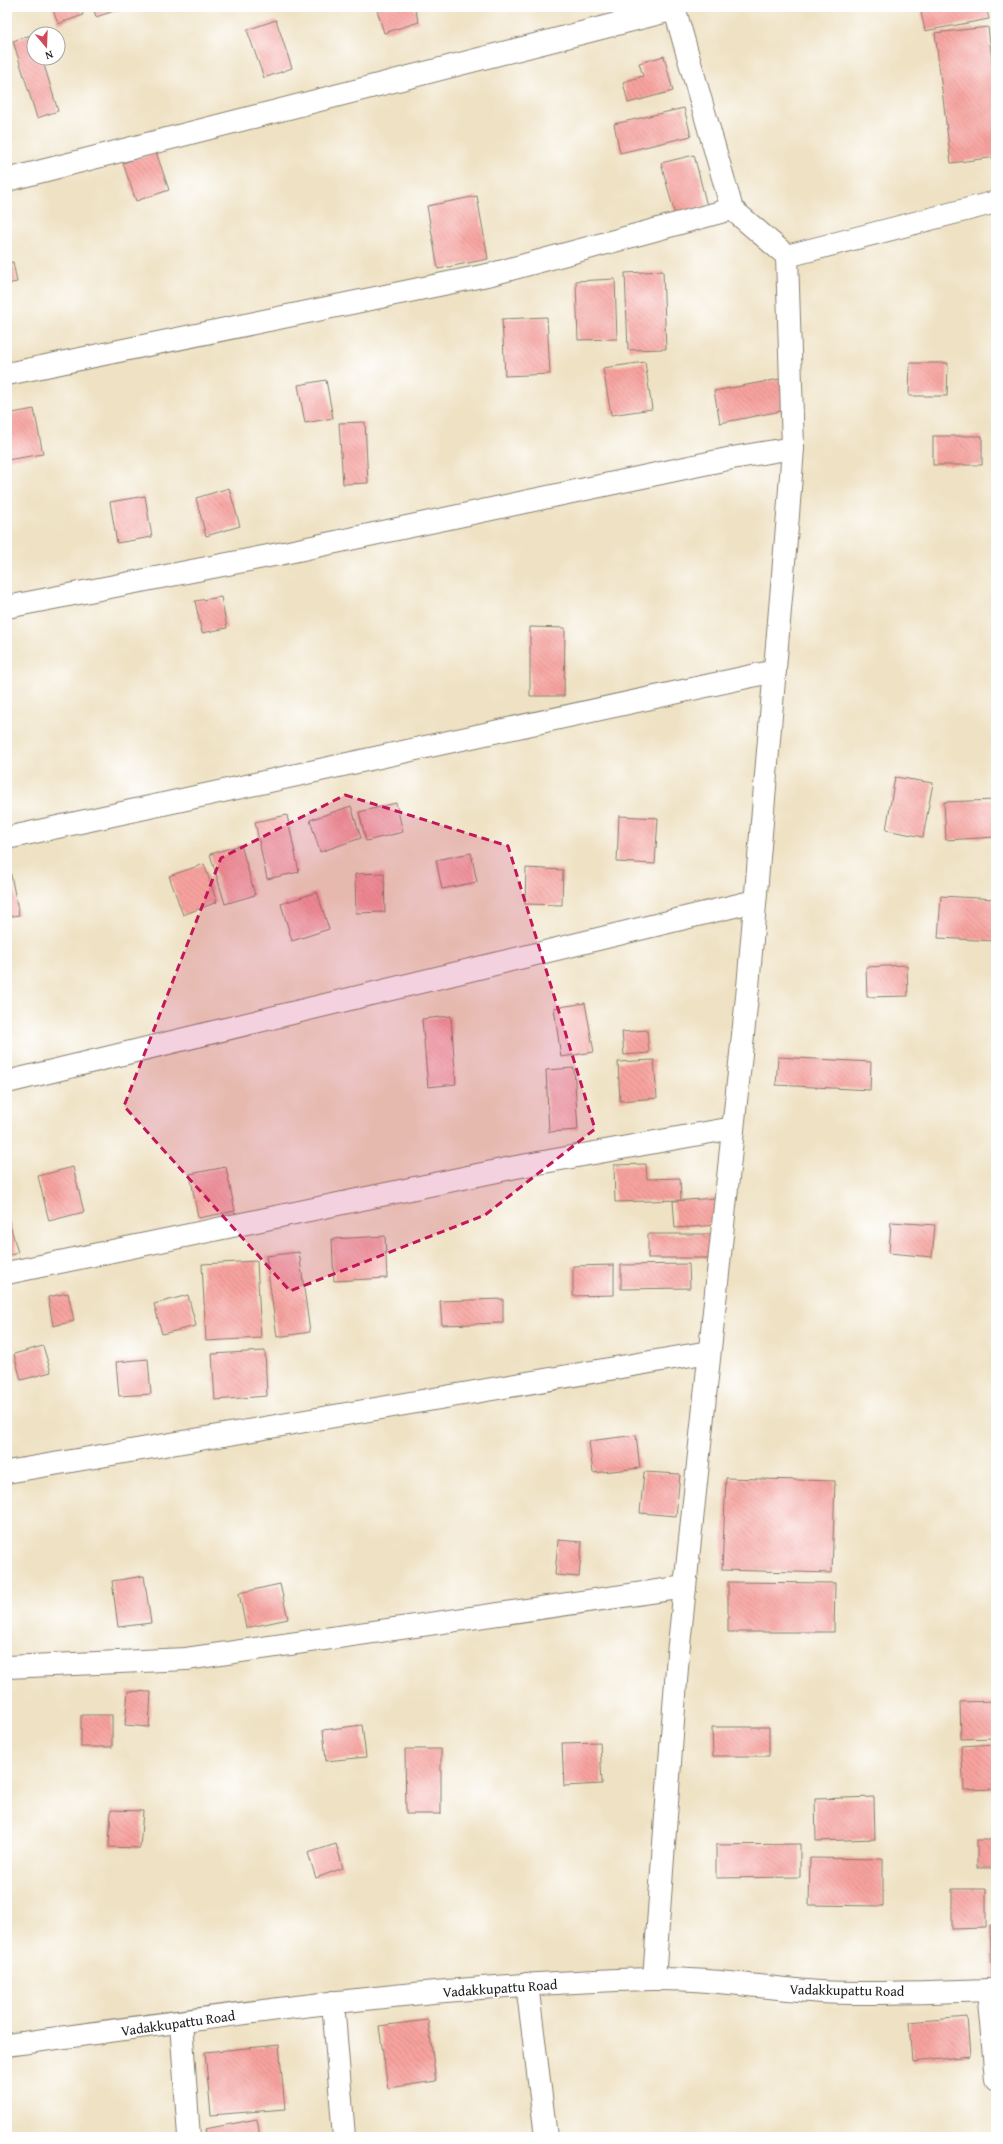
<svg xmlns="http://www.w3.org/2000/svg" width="1003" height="2144" font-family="'Gentium Book Plus',serif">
<defs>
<pattern id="building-back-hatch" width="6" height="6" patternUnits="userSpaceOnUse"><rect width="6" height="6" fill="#f7a29e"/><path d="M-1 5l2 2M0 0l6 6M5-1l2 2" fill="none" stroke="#d38b88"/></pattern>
</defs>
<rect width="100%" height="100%" fill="#fff"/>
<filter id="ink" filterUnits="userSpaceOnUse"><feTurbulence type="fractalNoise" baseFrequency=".025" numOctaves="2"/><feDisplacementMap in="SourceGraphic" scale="8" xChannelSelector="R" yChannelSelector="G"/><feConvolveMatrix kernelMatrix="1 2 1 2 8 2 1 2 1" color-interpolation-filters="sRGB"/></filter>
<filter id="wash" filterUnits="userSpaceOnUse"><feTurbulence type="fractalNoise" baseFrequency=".012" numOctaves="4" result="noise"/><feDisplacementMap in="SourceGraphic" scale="16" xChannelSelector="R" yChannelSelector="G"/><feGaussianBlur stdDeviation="0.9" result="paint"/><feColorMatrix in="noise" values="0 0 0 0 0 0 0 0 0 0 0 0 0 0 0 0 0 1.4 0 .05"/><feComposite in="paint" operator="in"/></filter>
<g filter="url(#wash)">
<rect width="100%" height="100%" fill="#efe2c4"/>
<g id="blocks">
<g fill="url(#building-back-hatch)">
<polygon points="52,7 80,7 83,15 58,24"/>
<polygon points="93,7 126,7 96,17"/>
<polygon points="376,7 414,7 419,22 384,33"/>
<polygon points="920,7 986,7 989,19 925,31"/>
<polygon points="276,20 292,68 264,78 247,30"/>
<polygon points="988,27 996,94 996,157 951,163 935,33"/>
<polygon points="34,34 34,58 42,58 58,111 37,118 13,41"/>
<polygon points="664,56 673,91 628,103 623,82 643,76 639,63"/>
<polygon points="684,108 691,136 620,153 614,124"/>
<polygon points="156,152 169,190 136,201 123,163"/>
<polygon points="694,155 707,206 675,215 661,163"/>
<polygon points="477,196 488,259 438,269 427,206"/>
<polygon points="13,262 17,282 7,284 7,263"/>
<polygon points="663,271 666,349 628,350 625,273"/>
<polygon points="615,279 617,339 578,340 576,281"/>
<polygon points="547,317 550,374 505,376 502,319"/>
<polygon points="645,362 652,409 611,415 603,368"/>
<polygon points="910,363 948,363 947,396 909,396"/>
<polygon points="785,378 791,409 720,423 714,391"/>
<polygon points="326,380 333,418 305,423 298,385"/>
<polygon points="34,409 43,454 7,460 7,414"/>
<polygon points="365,422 368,483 343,484 339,423"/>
<rect x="933" y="436" width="49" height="29"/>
<polygon points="229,488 240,526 206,536 196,498"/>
<polygon points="145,496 152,537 117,543 110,502"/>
<polygon points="221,597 227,628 202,633 195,601"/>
<polygon points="530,627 565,628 564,696 530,696"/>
<polygon points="895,777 933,783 923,837 886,830"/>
<polygon points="996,800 996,837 946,840 944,802"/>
<polygon points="396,803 403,832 366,841 359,812"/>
<polygon points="351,806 361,838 320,852 310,820"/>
<polygon points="287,815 299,872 267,879 255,822"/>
<polygon points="619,816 658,818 655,864 617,862"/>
<polygon points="241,845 255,895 225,904 210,854"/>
<polygon points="471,853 477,882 442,889 436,860"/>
<polygon points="204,864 217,902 183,915 169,876"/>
<polygon points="526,868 563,870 562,905 525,904"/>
<polygon points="7,870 10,870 19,915 7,917"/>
<polygon points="384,873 385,912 356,913 355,874"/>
<polygon points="317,892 329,929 292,941 281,904"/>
<polygon points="941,896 996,899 996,941 938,938"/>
<polygon points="907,965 908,996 867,997 866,967"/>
<polygon points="585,1003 594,1052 561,1057 554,1008"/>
<polygon points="451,1016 456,1084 428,1087 422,1019"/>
<polygon points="647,1030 649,1053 624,1055 622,1032"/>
<polygon points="778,1057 871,1062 870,1090 776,1085"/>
<polygon points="654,1060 657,1098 620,1101 618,1062"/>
<polygon points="574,1068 578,1130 549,1132 546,1070"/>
<polygon points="646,1164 647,1179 680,1178 681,1200 615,1202 614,1165"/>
<polygon points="73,1167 84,1212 49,1221 38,1176"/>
<polygon points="226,1167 235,1211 198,1218 190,1174"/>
<polygon points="716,1198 718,1225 675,1228 673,1201"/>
<polygon points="7,1214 18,1253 7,1256"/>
<polygon points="891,1222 935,1225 932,1257 889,1253"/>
<rect x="648" y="1234" width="68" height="24"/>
<polygon points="385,1236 387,1278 334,1281 332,1239"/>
<polygon points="299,1252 310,1332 277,1337 266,1256"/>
<polygon points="257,1261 261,1338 206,1341 202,1264"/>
<polygon points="689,1264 690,1288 621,1289 621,1265"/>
<polygon points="614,1265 614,1295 573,1296 573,1266"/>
<polygon points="68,1293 74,1321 53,1326 48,1297"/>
<polygon points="188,1295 196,1326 162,1334 154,1304"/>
<polygon points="503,1299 503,1323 442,1325 440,1301"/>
<polygon points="43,1346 51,1372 21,1380 14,1354"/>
<polygon points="265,1351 267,1396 215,1400 212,1354"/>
<polygon points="148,1359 151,1394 119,1396 116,1362"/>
<polygon points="636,1435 640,1468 593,1473 589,1441"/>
<polygon points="644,1472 680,1474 676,1516 640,1513"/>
<polygon points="726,1478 835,1481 832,1573 722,1570"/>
<polygon points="558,1540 582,1542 579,1577 555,1575"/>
<polygon points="144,1576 151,1623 118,1627 112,1581"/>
<polygon points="728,1582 835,1583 834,1632 728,1632"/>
<polygon points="280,1584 288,1619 246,1628 239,1593"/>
<polygon points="128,1691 151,1692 149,1727 125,1725"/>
<polygon points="996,1701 996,1738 961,1739 960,1702"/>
<rect x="81" y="1715" width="31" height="32"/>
<polygon points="362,1725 366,1757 326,1761 323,1730"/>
<polygon points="712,1727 769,1727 769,1756 713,1756"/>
<polygon points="600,1742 602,1784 564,1786 562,1743"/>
<polygon points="996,1744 996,1789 964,1790 961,1746"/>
<polygon points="405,1749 441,1749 441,1814 406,1814"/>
<polygon points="874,1797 875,1839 816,1841 815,1799"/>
<polygon points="111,1810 143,1811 140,1848 109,1847"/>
<rect x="977" y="1840" width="19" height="28"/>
<polygon points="336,1844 343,1868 316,1878 308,1853"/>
<polygon points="800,1844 800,1877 716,1878 716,1845"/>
<polygon points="810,1858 883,1859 883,1906 809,1905"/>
<polygon points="952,1889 986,1889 986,1928 952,1929"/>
<polygon points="990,1925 996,1925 996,1980 992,1981"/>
<polygon points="967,2017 970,2056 912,2062 909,2022"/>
<polygon points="428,2020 436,2081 388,2088 379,2026"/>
<polygon points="279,2045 285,2109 211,2115 205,2052"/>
<polygon points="257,2119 260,2137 207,2137 205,2129"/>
</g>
</g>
</g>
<g filter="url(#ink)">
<use href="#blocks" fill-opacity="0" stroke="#867f70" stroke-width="1"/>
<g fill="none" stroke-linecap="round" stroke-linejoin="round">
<defs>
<g id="minor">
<polyline points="7,180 675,9"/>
<polyline points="787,256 996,202"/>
<polyline points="7,374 492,274 732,209"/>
<polyline points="7,607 284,553 732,458 793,448"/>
<polyline points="7,838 775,671"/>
<polyline points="7,1082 755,901"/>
<polyline points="7,1273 516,1167 733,1128"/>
<polyline points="7,1472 709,1352"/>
<polyline points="7,1667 186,1659 685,1587"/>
<polyline points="654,1979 678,1654 748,987 788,515 793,448 787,256 732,209 674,7"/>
<polyline points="527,1984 546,2137"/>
<polyline points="988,1990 996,2079"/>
<polyline points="333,2002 344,2137"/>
<polyline points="181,2023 189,2137"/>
</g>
<path id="tertiary" d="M7,2045c214,-29 429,-61 645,-66 57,-1 113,9 169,13 58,3 117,-1 175,-2"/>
</defs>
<use href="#minor" stroke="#867f70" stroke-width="24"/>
<use href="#tertiary" stroke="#867f70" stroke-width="24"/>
<use href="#minor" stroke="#fff" stroke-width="22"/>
<use href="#tertiary" stroke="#fff" stroke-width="22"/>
</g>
</g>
<path fill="#c2185b" fill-opacity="0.2" stroke="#c2185b" stroke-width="3" stroke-dasharray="8 5" stroke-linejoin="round" d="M345,795l163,51 87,283 -110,86 -195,76 -166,-185 97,-248z"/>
<g text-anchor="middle" stroke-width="3.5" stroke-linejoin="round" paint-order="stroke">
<g font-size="14" fill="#1c1c1c" stroke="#fff">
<text transform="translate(500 1988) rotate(-4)" y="5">Vadakkupattu Road</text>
<text transform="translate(847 1990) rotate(1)" y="5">Vadakkupattu Road</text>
<text transform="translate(178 2023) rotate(-8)" y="5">Vadakkupattu Road</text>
</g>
</g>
<rect width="1003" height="2144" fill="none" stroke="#fff" stroke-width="24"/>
<g transform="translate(46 46) rotate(161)"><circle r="19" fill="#ffffff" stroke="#a4a4a4"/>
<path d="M0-3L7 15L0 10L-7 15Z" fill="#d1495b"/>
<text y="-6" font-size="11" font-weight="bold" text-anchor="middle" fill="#1c1c1c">N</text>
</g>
</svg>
